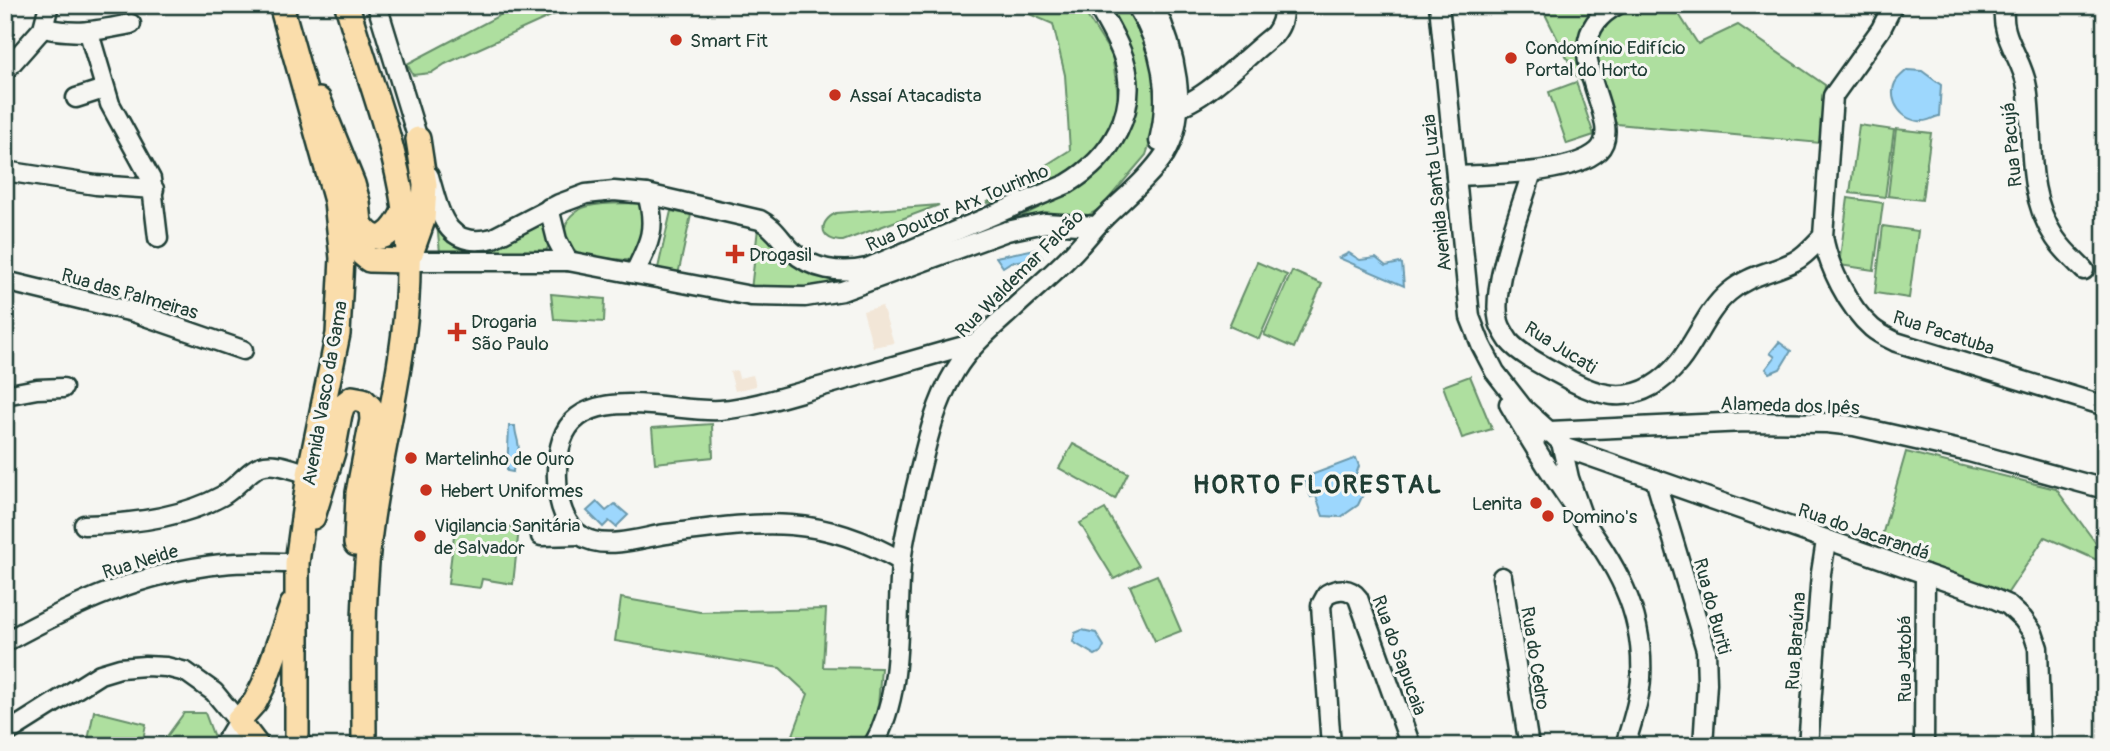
<svg xmlns="http://www.w3.org/2000/svg" width="2110" height="751" font-family="Pangolin,sans-serif">
<rect width="100%" height="100%" fill="#f6f6f2"/>
<filter id="ink" filterUnits="userSpaceOnUse"><feTurbulence type="fractalNoise" baseFrequency=".0143" numOctaves="2"/><feDisplacementMap in="SourceGraphic" scale="14" xChannelSelector="R" yChannelSelector="G"/><feConvolveMatrix kernelMatrix="1 2 1 2 8 2 1 2 1" color-interpolation-filters="sRGB"/></filter>
<g filter="url(#ink)">
<g fill="#f2e6d7">
<polygon points="882,306 894,343 873,347 863,311"/>
<polygon points="737,370 739,378 753,375 756,386 735,391 730,372"/>
</g>
<g fill="#aedf9f" stroke="#668e6a" stroke-width="2">
<polygon points="501,5 575,5 445,64 431,73 413,75 407,64 506,12"/>
<polygon points="1008,5 1080,5 1112,55 1119,102 1109,137 1075,174 1020,199 986,203 1070,150 1065,75 1053,24"/>
<polygon points="1102,5 1125,5 1158,62 1159,115 1146,155 1100,209 1081,219 1001,227 1089,182 1109,161 1129,121 1135,78"/>
<polygon points="1549,5 1673,5 1698,44 1738,25 1825,85 1820,143 1617,124 1575,74 1544,12"/>
<polygon points="1576,82 1594,135 1567,144 1549,92"/>
<polygon points="1859,125 1894,130 1885,197 1850,193"/>
<polygon points="1896,129 1931,133 1922,200 1888,196"/>
<polygon points="1848,198 1883,203 1874,270 1839,265"/>
<path d="M639,203l7,14 -9,44c-14,-2 -48,-2 -59,-8 -7,-5 -13,-14 -13,-23 3,-32 52,-26 74,-27z"/>
<path d="M939,205l-96,36c-22,0 -27,-18 -7,-28z"/>
<polygon points="671,211 691,215 678,275 658,268"/>
<path d="M436,215l12,27c41,18 71,-7 107,-26l-1,21 -9,15h-105z"/>
<polygon points="1883,226 1918,231 1909,298 1875,293"/>
<polygon points="758,228 808,272 846,286 804,294 751,290"/>
<polygon points="1257,262 1287,275 1259,339 1229,326"/>
<polygon points="1292,271 1322,284 1294,348 1264,335"/>
<polygon points="551,294 605,299 604,322 554,319"/>
<polygon points="1470,376 1492,429 1462,438 1443,386"/>
<polygon points="712,424 713,457 655,463 652,428"/>
<polygon points="1073,444 1128,473 1115,499 1059,468"/>
<polygon points="1906,452 2056,489 2104,554 2097,560 2045,537 2007,594 1879,546"/>
<polygon points="1105,509 1139,566 1114,579 1080,523"/>
<polygon points="456,519 519,528 513,584 482,579 480,588 448,584"/>
<polygon points="1157,575 1181,631 1155,641 1130,586"/>
<polygon points="621,598 700,612 826,609 823,667 881,668 877,720 859,746 789,746 808,694 780,668 615,641"/>
<polygon points="94,711 146,724 142,746 109,746 88,740"/>
<polygon points="184,713 205,713 215,740 215,746 160,746"/>
</g>
<g fill="#9dd7fd" stroke="#6b99ad" stroke-width="2">
<path d="M1907,70l15,1 19,14 -2,31c-5,1 -11,5 -16,5 -20,2 -36,-20 -28,-38 3,-6 8,-9 12,-13z"/>
<polygon points="1035,249 1042,258 1011,262 1003,267 996,257"/>
<polygon points="1349,253 1360,260 1376,258 1386,266 1400,263 1402,264 1404,286 1339,258"/>
<polygon points="1779,342 1791,351 1780,369 1770,373 1766,369 1775,357 1770,353"/>
<path d="M509,426h6c0,13 9,22 -1,33l-1,13 -6,-1z"/>
<polygon points="1356,458 1359,466 1355,477 1356,482 1367,486 1358,505 1341,517 1323,516 1316,496 1311,497 1303,478"/>
<polygon points="597,502 606,511 615,504 628,515 616,527 609,521 603,527 587,511"/>
<polygon points="1082,630 1096,633 1104,646 1101,652 1095,655 1073,642 1075,633"/>
</g>
<g fill="none" stroke-linecap="round" stroke-linejoin="round">
<defs>
<g id="minor">
<polyline points="377,5 421,149"/>
<path d="M1136,5c26,41 35,88 23,136"/>
<polyline points="1439,5 1470,317 1481,345 1495,372 1523,408 1561,442 1569,478 1583,518"/>
<path d="M2005,5c-7,30 18,54 22,82 8,52 -3,104 28,151 8,12 19,22 29,32"/>
<path d="M43,28c36,7 52,3 88,-4"/>
<polyline points="89,33 110,104 151,179 158,238"/>
<polyline points="5,71 43,28 49,5"/>
<polyline points="76,98 104,89"/>
<path d="M1170,108c30,-1 79,-55 104,-73 8,-10 9,-17 9,-30"/>
<polyline points="5,171 96,185 154,189"/>
<path d="M1532,172c-11,37 -42,114 -33,150 2,7 6,13 10,19 12,15 45,30 62,40 27,14 53,21 81,5 40,-23 46,-68 77,-94 21,-18 43,-19 66,-31 11,-6 20,-17 28,-25l10,-140 48,-67 12,-24"/>
<path d="M429,176c11,37 16,74 64,62l66,-34 27,-10 28,-3 33,3 113,26c14,7 20,19 31,30 20,20 50,24 76,18l200,-84c44,-26 73,-73 57,-125 -6,-19 -17,-36 -27,-54"/>
<path d="M1456,176c35,-2 115,-1 142,-25 32,-30 -53,-108 19,-146"/>
<polyline points="549,208 557,240 568,261"/>
<path d="M1823,236c5,30 25,71 49,92 7,6 16,10 24,14l209,64"/>
<polyline points="408,261 568,261 751,296 805,297 842,291 1007,231 1045,223 1096,226"/>
<path d="M635,272c15,-30 22,-44 12,-78"/>
<polyline points="5,281 133,312 243,350"/>
<polyline points="5,395 37,389 63,388"/>
<path d="M1509,404c18,31 36,61 57,91 41,60 79,105 75,183 -1,23 -10,46 -16,68"/>
<polyline points="1533,443 1539,434 1550,431 1745,422 1827,423 1854,426 1969,452 2105,489"/>
<polyline points="1563,447 1988,596 2008,605 2023,619 2033,633 2038,648 2041,746"/>
<polyline points="1655,479 1706,650 1707,683 1703,746"/>
<path d="M84,525c46,-1 98,-7 138,-29 13,-7 28,-27 39,-30 14,-5 33,4 48,8"/>
<polyline points="541,536 580,535"/>
<path d="M901,561c-84,-49 -142,-39 -235,-27 -21,3 -51,13 -73,7 -39,-10 -41,-70 -31,-101 19,-59 111,-27 158,-30 35,-3 69,-15 103,-24 50,-14 101,-29 152,-43"/>
<polyline points="1502,577 1529,746"/>
<path d="M5,642c69,-38 137,-70 217,-78 24,-3 50,-1 75,-1"/>
<polyline points="5,734 100,674 120,668 145,666 166,667 186,672 214,692 238,721 223,746"/>
<path d="M873,746c31,-55 23,-121 28,-182 2,-24 9,-49 14,-73 10,-40 18,-84 40,-120 15,-25 37,-43 58,-62 19,-18 40,-35 58,-54 11,-11 21,-24 32,-36 20,-20 46,-41 62,-65 26,-43 9,-107 -11,-149"/>
<path d="M1331,746l-10,-141 6,-11c11,-6 23,-7 31,4l53,148"/>
<polyline points="1808,746 1821,573 1826,541"/>
<polyline points="1924,746 1925,574"/>
</g>
<g id="major">
<polyline points="281,5 336,201 342,258 338,334 309,474 297,563 297,746"/>
<path d="M347,5c22,76 54,151 60,230 7,97 -21,188 -35,283 -11,75 -8,152 -8,228"/>
<polyline points="319,100 353,184 358,202 363,255 369,260 408,261"/>
<path d="M360,223c18,28 33,10 44,-12"/>
<polyline points="412,251 423,220 425,185 418,139"/>
<polyline points="313,517 333,452 340,414 343,405 352,398 363,400 371,408 372,420 358,493 356,544"/>
<polyline points="257,746 238,721 255,702 264,684 292,605"/>
</g>
</defs>
<use href="#minor" stroke="#1f3d34" stroke-width="23"/>
<use href="#major" stroke="#1f3d34" stroke-width="28"/>
<use href="#minor" stroke="#f6f6f2" stroke-width="18"/>
<use href="#major" stroke="#faddab" stroke-width="23"/>
</g>
</g>
<g fill="#c8321e" stroke="#f6f6f2" stroke-width="2.5">
<circle cx="676" cy="40" r="7"/>
<circle cx="1511" cy="58" r="7"/>
<circle cx="835" cy="95" r="7"/>
<path d="M731.5 243.5h7v7h7v7h-7v7h-7v-7h-7v-7h7z"/>
<path d="M453.5 321.5h7v7h7v7h-7v7h-7v-7h-7v-7h7z"/>
<circle cx="411" cy="458" r="7"/>
<circle cx="426" cy="490" r="7"/>
<circle cx="1536" cy="503" r="7"/>
<circle cx="1548" cy="516" r="7"/>
<circle cx="420" cy="536" r="7"/>
</g>
<g text-anchor="middle" stroke-width="6" stroke-linejoin="round" paint-order="stroke">
<g font-size="19" fill="#1f3d34" stroke="#f6f6f2" text-anchor="start">
<text x="690" y="47">Smart Fit</text>
<text x="1525" y="54">Condomínio Edifício<tspan x="1525" dy="22">Portal do Horto</tspan></text>
<text x="849" y="102">Assaí Atacadista</text>
<text x="749" y="261">Drogasil</text>
<text x="471" y="328">Drogaria<tspan x="471" dy="22">São Paulo</tspan></text>
<text x="425" y="465">Martelinho de Ouro</text>
<text x="440" y="497">Hebert Uniformes</text>
<text x="1522" y="510" text-anchor="end">Lenita</text>
<text x="1562" y="523">Domino's</text>
<text x="434" y="532">Vigilancia Sanitária<tspan x="434" dy="22">de Salvador</tspan></text>
</g>
<g font-size="19" fill="#1f3d34" stroke="#f6f6f2">
<text transform="translate(2011 145) rotate(-95)" y="7">Rua Pacujá</text>
<text transform="translate(1436 193) rotate(-96)" y="7">Avenida Santa Luzia</text>
<text transform="translate(957 207) rotate(-23)" y="7">Rua Doutor Arx Tourinho</text>
<text transform="translate(1019 273) rotate(-45)" y="7">Rua Waldemar Falcão</text>
<text transform="translate(130 293) rotate(16)" y="7">Rua das Palmeiras</text>
<text transform="translate(1944 332) rotate(18)" y="7">Rua Pacatuba</text>
<text transform="translate(1561 347) rotate(32)" y="7">Rua Jucati</text>
<text transform="translate(324 393) rotate(-80)" y="7">Avenida Vasco da Gama</text>
<text transform="translate(1790 405) rotate(2)" y="7">Alameda dos Ipês</text>
<text transform="translate(1864 531) rotate(19)" y="7">Rua do Jacarandá</text>
<text transform="translate(140 561) rotate(-17)" y="7">Rua Neide</text>
<text transform="translate(1713 606) rotate(75)" y="7">Rua do Buriti</text>
<text transform="translate(1795 641) rotate(-86)" y="7">Rua Baraúna</text>
<text transform="translate(1400 655) rotate(70)" y="7">Rua do Sapucaia</text>
<text transform="translate(1536 658) rotate(81)" y="7">Rua do Cedro</text>
<text transform="translate(1904 659) rotate(-90)" y="7">Rua Jatobá</text>
</g>
<g font-size="26" font-weight="bold" letter-spacing="2" fill="#1f3d34" stroke="#f6f6f2">
<text x="1318" y="493">HORTO FLORESTAL</text>
</g>
</g>
<rect width="2110" height="751" fill="none" stroke="#f6f6f2" stroke-width="28"/>
<rect x="14" y="14" width="2082" height="723" fill="none" stroke="#1f3d34" stroke-width="2.5" filter="url(#ink)"/>
</svg>
